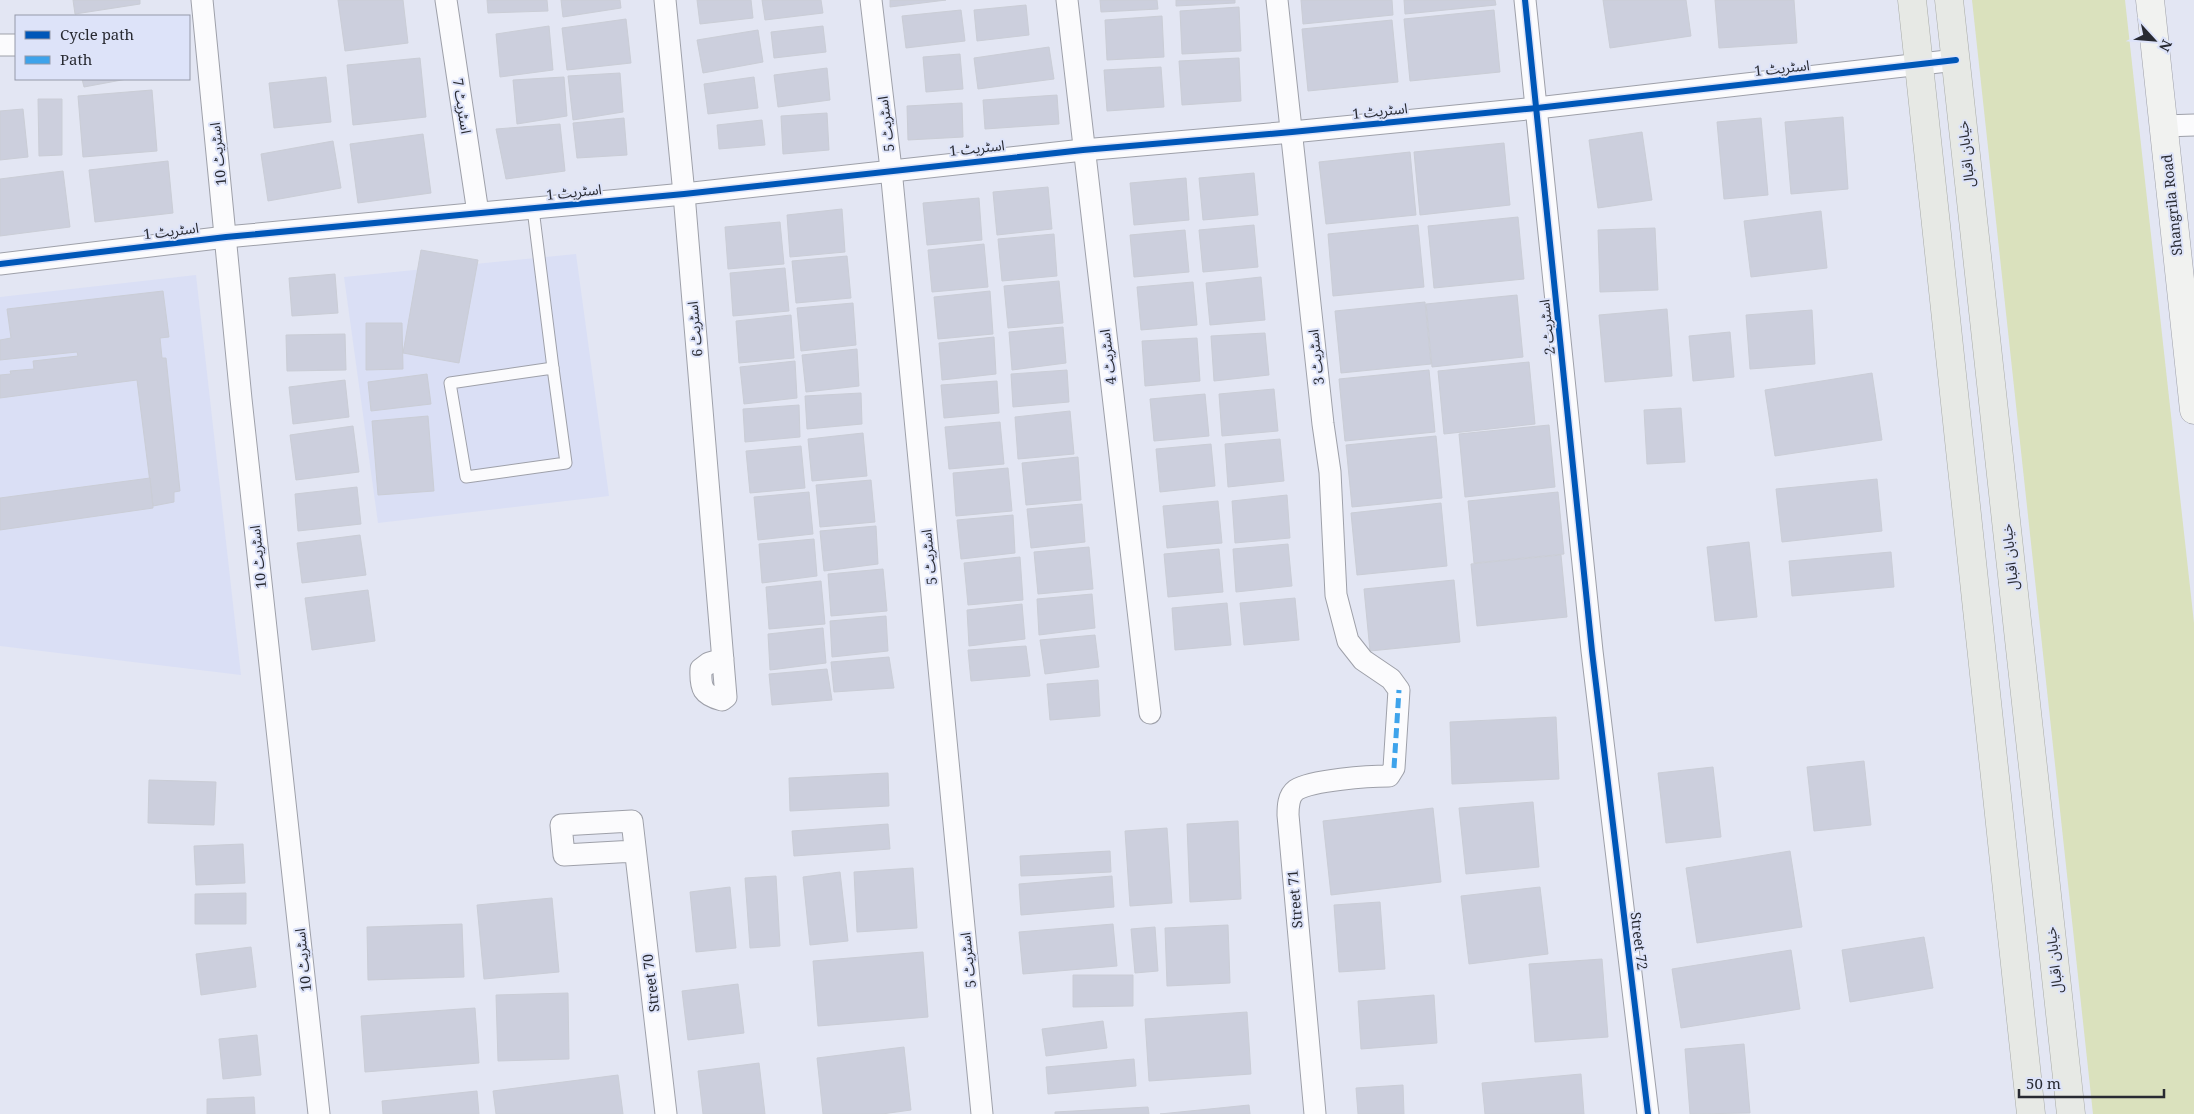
<svg xmlns="http://www.w3.org/2000/svg" width="2194" height="1114" font-family="'Noto Serif','Noto Sans Arabic',serif">
<rect width="100%" height="100%" fill="#e3e6f3"/>
<g fill="#dadff5">
<polygon points="576,254 609,496 378,523 344,277"/>
<polygon points="196,275 241,675 0,646 0,297"/>
</g>
<polygon fill="#dae1bd" points="1972,0 2125,0 2194,623 2194,1114 2093,1114"/>
<g fill="#cccfdd" stroke="#cacdd6">
<polygon points="73,0 140,0 140,4 75,14"/>
<polygon points="338,0 403,0 408,43 345,51"/>
<polygon points="487,0 547,0 548,11 488,13"/>
<polygon points="561,0 620,0 621,8 563,17"/>
<polygon points="697,0 751,0 753,18 700,24"/>
<polygon points="762,0 821,0 823,13 765,20"/>
<polygon points="890,0 946,0 890,7"/>
<polygon points="1100,0 1157,0 1158,9 1101,12"/>
<polygon points="1176,0 1235,0 1235,3 1176,6"/>
<polygon points="1301,0 1392,0 1393,15 1303,24"/>
<polygon points="1404,0 1495,0 1496,5 1405,14"/>
<polygon points="1603,0 1686,0 1691,36 1610,48"/>
<polygon points="1715,0 1794,0 1797,43 1719,48"/>
<polygon points="1026,5 1029,35 977,41 974,10"/>
<polygon points="1239,7 1241,51 1182,54 1180,11"/>
<polygon points="961,10 965,41 906,48 902,16"/>
<polygon points="1494,10 1500,72 1410,81 1404,19"/>
<polygon points="1162,16 1164,57 1107,60 1105,20"/>
<polygon points="626,19 631,63 567,70 562,28"/>
<polygon points="1392,20 1398,82 1308,91 1302,29"/>
<polygon points="549,26 553,70 500,77 496,34"/>
<polygon points="823,26 826,52 774,58 771,32"/>
<polygon points="758,30 763,62 703,73 697,40"/>
<polygon points="1049,47 1054,79 978,89 974,58"/>
<polygon points="960,54 963,89 926,92 923,57"/>
<polygon points="420,58 426,117 353,125 347,65"/>
<polygon points="1239,58 1241,101 1182,105 1179,61"/>
<polygon points="1161,67 1164,107 1107,111 1104,70"/>
<polygon points="827,68 830,100 778,107 774,75"/>
<polygon points="620,73 623,112 573,120 568,76"/>
<polygon points="326,77 331,122 274,128 269,83"/>
<polygon points="564,77 567,116 517,124 513,80"/>
<polygon points="754,77 758,108 708,114 704,84"/>
<polygon points="82,79 127,79 84,87"/>
<polygon points="152,90 157,151 83,157 78,96"/>
<polygon points="1057,95 1059,124 985,129 983,100"/>
<polygon points="38,99 62,99 62,155 39,156"/>
<polygon points="962,103 963,137 908,140 907,106"/>
<polygon points="23,109 28,157 0,160 0,111"/>
<polygon points="827,113 829,150 783,154 781,116"/>
<polygon points="1843,117 1848,189 1791,194 1785,122"/>
<polygon points="624,118 627,155 577,158 573,123"/>
<polygon points="1761,118 1768,195 1724,199 1717,122"/>
<polygon points="762,120 765,145 719,149 717,125"/>
<polygon points="560,124 565,171 506,179 496,129"/>
<polygon points="1642,132 1652,200 1598,208 1589,140"/>
<polygon points="423,134 431,193 358,203 350,144"/>
<polygon points="333,141 341,188 268,201 261,154"/>
<polygon points="1504,143 1510,205 1420,215 1414,152"/>
<polygon points="1410,152 1416,215 1326,224 1319,162"/>
<polygon points="168,161 173,213 95,222 89,170"/>
<polygon points="63,171 70,227 0,236 0,179"/>
<polygon points="1254,173 1258,215 1203,220 1199,178"/>
<polygon points="1186,178 1189,220 1134,225 1130,183"/>
<polygon points="1048,187 1052,229 997,235 993,192"/>
<polygon points="979,198 982,240 927,245 923,203"/>
<polygon points="842,209 845,252 790,257 787,215"/>
<polygon points="1821,211 1827,268 1751,277 1744,221"/>
<polygon points="1518,217 1524,279 1434,288 1428,226"/>
<polygon points="780,222 784,264 728,269 725,227"/>
<polygon points="1254,225 1258,267 1203,272 1199,230"/>
<polygon points="1418,225 1424,287 1333,296 1328,234"/>
<polygon points="1655,228 1658,290 1600,292 1598,230"/>
<polygon points="1185,230 1189,272 1134,277 1130,235"/>
<polygon points="1054,234 1057,276 1002,281 998,239"/>
<polygon points="984,244 988,287 932,292 928,250"/>
<polygon points="421,250 478,260 459,363 403,353"/>
<polygon points="847,256 851,298 796,303 792,261"/>
<polygon points="785,268 789,311 733,316 730,273"/>
<polygon points="335,274 338,313 292,316 289,278"/>
<polygon points="1261,277 1265,320 1210,325 1206,283"/>
<polygon points="1059,281 1063,323 1008,328 1004,286"/>
<polygon points="1193,282 1197,325 1141,330 1137,287"/>
<polygon points="163,291 169,337 160,338 162,358 166,358 180,491 174,492 174,502 153,506 137,380 0,398 0,375 11,374 10,371 34,369 33,361 78,356 77,352 0,360 0,340 11,338 7,309"/>
<polygon points="990,291 993,334 938,339 934,297"/>
<polygon points="1517,295 1523,357 1432,367 1426,304"/>
<polygon points="1425,302 1431,364 1341,373 1335,311"/>
<polygon points="853,303 856,345 801,351 797,308"/>
<polygon points="1667,309 1672,376 1605,382 1599,315"/>
<polygon points="1812,310 1815,364 1750,369 1746,315"/>
<polygon points="791,315 794,358 739,363 736,321"/>
<polygon points="366,323 402,323 403,369 366,370"/>
<polygon points="1063,327 1066,363 1012,370 1009,332"/>
<polygon points="1730,332 1734,377 1693,381 1689,336"/>
<polygon points="1265,333 1269,375 1214,381 1211,336"/>
<polygon points="345,334 346,370 287,371 286,335"/>
<polygon points="994,337 996,374 942,380 939,343"/>
<polygon points="1197,338 1200,381 1145,386 1142,341"/>
<polygon points="857,349 859,386 806,392 802,355"/>
<polygon points="795,361 797,398 744,404 740,367"/>
<polygon points="1529,362 1535,424 1444,434 1438,371"/>
<polygon points="1067,370 1069,402 1013,407 1011,374"/>
<polygon points="1429,370 1435,432 1345,441 1339,379"/>
<polygon points="1872,373 1882,440 1775,456 1765,390"/>
<polygon points="427,374 431,404 371,411 368,382"/>
<polygon points="345,380 349,417 293,424 289,387"/>
<polygon points="997,381 999,413 944,418 941,385"/>
<polygon points="1274,389 1278,431 1222,436 1219,394"/>
<polygon points="861,393 862,424 807,429 805,396"/>
<polygon points="1205,394 1209,436 1154,441 1150,399"/>
<polygon points="799,405 800,437 745,442 743,409"/>
<polygon points="1681,408 1685,462 1647,464 1644,410"/>
<polygon points="1070,411 1074,454 1018,459 1015,417"/>
<polygon points="428,416 434,491 378,495 372,421"/>
<polygon points="1000,422 1004,464 949,469 945,427"/>
<polygon points="1549,425 1555,487 1465,497 1459,434"/>
<polygon points="353,426 359,472 296,480 290,435"/>
<polygon points="863,433 867,476 812,481 808,439"/>
<polygon points="1436,436 1442,498 1352,507 1346,445"/>
<polygon points="1280,439 1284,481 1228,487 1225,444"/>
<polygon points="1211,444 1215,486 1160,492 1156,449"/>
<polygon points="801,446 805,488 750,493 746,451"/>
<polygon points="1078,457 1081,500 1026,505 1022,463"/>
<polygon points="1008,468 1012,511 956,516 953,473"/>
<polygon points="150,478 153,508 0,530 0,498"/>
<polygon points="1877,479 1882,531 1782,542 1776,489"/>
<polygon points="871,480 875,522 820,527 816,485"/>
<polygon points="357,487 361,524 298,531 295,494"/>
<polygon points="809,492 813,534 758,540 754,497"/>
<polygon points="1558,492 1564,554 1474,563 1468,501"/>
<polygon points="1287,495 1290,538 1235,543 1232,501"/>
<polygon points="1218,501 1222,543 1167,548 1163,506"/>
<polygon points="1441,503 1447,566 1357,575 1351,513"/>
<polygon points="1082,504 1085,542 1031,548 1027,509"/>
<polygon points="1013,515 1015,553 961,559 957,520"/>
<polygon points="876,526 878,564 824,571 820,531"/>
<polygon points="360,535 366,575 302,583 297,543"/>
<polygon points="814,539 817,576 762,583 759,544"/>
<polygon points="1749,542 1757,617 1715,621 1707,547"/>
<polygon points="1288,544 1292,586 1236,592 1233,549"/>
<polygon points="1089,547 1093,589 1038,594 1034,552"/>
<polygon points="1219,549 1223,592 1168,597 1164,554"/>
<polygon points="1891,552 1894,587 1792,596 1789,561"/>
<polygon points="1561,555 1567,617 1477,626 1471,564"/>
<polygon points="1020,557 1023,600 968,605 964,563"/>
<polygon points="883,569 887,611 831,616 828,574"/>
<polygon points="1454,580 1460,642 1370,651 1364,589"/>
<polygon points="821,581 825,624 769,629 766,587"/>
<polygon points="368,590 375,641 312,650 305,598"/>
<polygon points="1092,594 1095,628 1039,635 1037,599"/>
<polygon points="1295,598 1299,640 1244,645 1240,603"/>
<polygon points="1227,603 1231,645 1175,650 1172,608"/>
<polygon points="1022,604 1025,639 969,646 967,610"/>
<polygon points="886,616 888,651 832,657 830,621"/>
<polygon points="823,628 826,663 770,670 768,634"/>
<polygon points="1095,635 1099,667 1045,674 1040,640"/>
<polygon points="1026,646 1030,676 971,681 968,650"/>
<polygon points="889,657 894,688 834,692 831,662"/>
<polygon points="827,669 832,700 772,705 769,674"/>
<polygon points="1098,680 1100,716 1050,720 1047,684"/>
<polygon points="1556,717 1559,779 1452,784 1450,722"/>
<polygon points="1864,761 1871,825 1814,831 1807,767"/>
<polygon points="1713,767 1721,837 1666,843 1658,773"/>
<polygon points="888,773 889,806 790,811 789,778"/>
<polygon points="149,780 216,782 214,825 148,823"/>
<polygon points="1533,802 1539,867 1466,874 1459,808"/>
<polygon points="1433,808 1441,882 1331,895 1323,821"/>
<polygon points="1238,821 1241,899 1190,902 1187,824"/>
<polygon points="888,824 890,849 794,856 792,831"/>
<polygon points="1167,828 1172,903 1130,906 1125,831"/>
<polygon points="243,844 245,883 196,885 194,846"/>
<polygon points="1110,851 1111,872 1021,876 1020,856"/>
<polygon points="1790,851 1802,927 1697,943 1686,868"/>
<polygon points="913,868 917,928 857,932 854,872"/>
<polygon points="840,872 848,941 810,945 803,877"/>
<polygon points="776,876 780,946 750,948 745,878"/>
<polygon points="1112,876 1114,907 1021,915 1019,884"/>
<polygon points="730,887 736,948 696,952 690,892"/>
<polygon points="1540,887 1548,954 1469,964 1461,896"/>
<polygon points="246,893 246,924 195,924 195,894"/>
<polygon points="552,898 559,972 484,979 477,905"/>
<polygon points="1380,902 1385,969 1339,972 1334,905"/>
<polygon points="462,924 464,977 368,980 367,927"/>
<polygon points="1113,924 1117,966 1023,974 1019,932"/>
<polygon points="1228,925 1230,983 1167,986 1165,928"/>
<polygon points="1155,927 1158,971 1135,973 1131,929"/>
<polygon points="1924,937 1933,988 1850,1002 1842,950"/>
<polygon points="251,947 256,987 201,995 196,954"/>
<polygon points="1791,950 1800,1009 1681,1028 1672,969"/>
<polygon points="923,952 928,1017 818,1026 813,961"/>
<polygon points="1602,959 1608,1037 1535,1042 1529,964"/>
<polygon points="1073,975 1133,975 1133,1006 1073,1007"/>
<polygon points="738,984 744,1033 688,1040 682,991"/>
<polygon points="568,993 569,1059 498,1061 496,995"/>
<polygon points="1434,995 1437,1043 1361,1049 1358,1001"/>
<polygon points="475,1008 479,1063 365,1072 361,1016"/>
<polygon points="1247,1012 1251,1074 1149,1081 1145,1019"/>
<polygon points="1103,1021 1107,1048 1046,1056 1042,1029"/>
<polygon points="257,1035 261,1075 223,1079 219,1039"/>
<polygon points="1744,1044 1750,1113 1690,1114 1685,1049"/>
<polygon points="904,1047 911,1110 882,1114 823,1114 817,1058"/>
<polygon points="1134,1059 1136,1086 1048,1094 1046,1067"/>
<polygon points="759,1063 765,1114 703,1114 698,1071"/>
<polygon points="1581,1074 1584,1114 1485,1114 1482,1083"/>
<polygon points="618,1075 623,1114 496,1114 493,1091"/>
<polygon points="1403,1085 1404,1114 1358,1114 1356,1088"/>
<polygon points="477,1091 479,1114 383,1114 382,1101"/>
<polygon points="254,1097 255,1114 207,1114 207,1099"/>
<polygon points="1249,1105 1250,1114 1160,1114"/>
<polygon points="1148,1107 1149,1114 1055,1114 1055,1112"/>
</g>
<g fill="none" stroke-linecap="round" stroke-linejoin="round">
<defs>
<g id="lane">
<polyline points="533,209 553,368"/>
<polygon points="553,368 566,463 466,477 450,383"/>
</g>
<g id="street">
<polyline points="202,0 241,399 319,1114"/>
<polyline points="446,0 478,213"/>
<path d="M665,0l19,194 42,503 -4,3c-19,-5 -22,-11 -21,-31l8,-6 14,-4"/>
<polyline points="871,0 891,169 982,1114"/>
<polyline points="1067,0 1150,713"/>
<path d="M1277,0l46,424 7,48 6,123 12,46 15,19 28,19 8,11 -5,78 -5,8c-20,0 -77,4 -93,14 -8,6 -8,17 -8,25l27,299"/>
<polyline points="1525,0 1592,651 1648,1114"/>
<polyline points="0,45 16,45"/>
<polyline points="2164,126 2194,125"/>
<polyline points="0,264 226,237 684,194 1083,150 1292,132 1537,108 1956,60"/>
<polyline points="635,851 564,855 561,825 632,821 666,1114"/>
</g>
<polyline id="secondary" points="2150,0 2194,410"/>
<g id="primary">
<polyline points="1912,0 2031,1114"/>
<polyline points="1949,0 2071,1114"/>
</g>
</defs>
<use href="#lane" stroke="#9ea0a9" stroke-width="13"/>
<use href="#street" stroke="#9ea0a9" stroke-width="23"/>
<use href="#secondary" stroke="#9ea0a9" stroke-width="29"/>
<use href="#primary" stroke="#a8aba7" stroke-width="29"/>
<use href="#lane" stroke="#fbfbfd" stroke-width="11"/>
<use href="#street" stroke="#fbfbfd" stroke-width="21"/>
<use href="#secondary" stroke="#f1f2f0" stroke-width="28"/>
<use href="#primary" stroke="#e7e9e5" stroke-width="28"/>
<polyline stroke="#3ea3eb" stroke-width="5" stroke-dasharray="10 5" stroke-linecap="butt" points="1394,768 1399,690"/>
<defs>
<g id="cycleway">
<polyline points="1525,0 1592,651 1648,1114"/>
<polyline points="0,264 226,237 684,194 1083,150 1292,132 1537,108 1956,60"/>
</g>
</defs>
<use href="#cycleway" stroke="#dde3f9" stroke-width="9"/>
<use href="#cycleway" stroke="#0057b8" stroke-width="6"/>
</g>
<g text-anchor="middle" stroke-width="4" stroke-linejoin="round" paint-order="stroke">
<g font-size="14" fill="#282a32" stroke="#dde3f9">
<text transform="translate(1782 68) rotate(-6)" y="5">اسٹریٹ 1</text>
<text transform="translate(462 106) rotate(81)" y="5">اسٹریٹ 7</text>
<text transform="translate(1380 111) rotate(-6)" y="5">اسٹریٹ 1</text>
<text transform="translate(886 124) rotate(-97)" y="5">اسٹریٹ 5</text>
<text transform="translate(977 148) rotate(-6)" y="5">اسٹریٹ 1</text>
<text transform="translate(218 154) rotate(-96)" y="5">اسٹریٹ 10</text>
<text transform="translate(1966 154) rotate(-96)" y="5">خیابان اقبال</text>
<text transform="translate(574 192) rotate(-6)" y="5">اسٹریٹ 1</text>
<text transform="translate(2172 205) rotate(-96)" y="5">Shangrila Road</text>
<text transform="translate(171 231) rotate(-7)" y="5">اسٹریٹ 1</text>
<text transform="translate(1547 327) rotate(-96)" y="5">اسٹریٹ 2</text>
<text transform="translate(695 329) rotate(-95)" y="5">اسٹریٹ 6</text>
<text transform="translate(1108 357) rotate(-97)" y="5">اسٹریٹ 4</text>
<text transform="translate(1316 357) rotate(-96)" y="5">اسٹریٹ 3</text>
<text transform="translate(258 557) rotate(-96)" y="5">اسٹریٹ 10</text>
<text transform="translate(929 557) rotate(-96)" y="5">اسٹریٹ 5</text>
<text transform="translate(2010 557) rotate(-96)" y="5">خیابان اقبال</text>
<text transform="translate(1295 899) rotate(-95)" y="5">Street 71</text>
<text transform="translate(1639 941) rotate(83)" y="5">Street 72</text>
<text transform="translate(303 960) rotate(-96)" y="5">اسٹریٹ 10</text>
<text transform="translate(968 960) rotate(-96)" y="5">اسٹریٹ 5</text>
<text transform="translate(2054 960) rotate(-96)" y="5">خیابان اقبال</text>
<text transform="translate(651 983) rotate(-97)" y="5">Street 70</text>
</g>
</g>
<rect x="15" y="15" width="175" height="65" fill="#dde3f9" stroke="#9599a9"/>
<rect x="25" y="31" width="25" height="8" fill="#0057b8" stroke="#9599a9"/>
<text x="60" y="40" font-size="15" fill="#282a32">Cycle path</text>
<rect x="25" y="56" width="25" height="8" fill="#3ea3eb" stroke="#9599a9"/>
<text x="60" y="65" font-size="15" fill="#282a32">Path</text>
<g transform="translate(2154 40) rotate(116)" stroke="#dde3f9" stroke-width="4" paint-order="stroke">
<path d="M0-4L9 19L0 12L-9 19Z" fill="#282a32"/>
<text y="-8" font-size="14" font-weight="bold" text-anchor="middle" fill="#282a32">N</text>
</g>
<path d="M2019 1089v8h145v-8" fill="none" stroke="#282a32" stroke-width="2.5"/>
<text x="2026" y="1089" font-size="15" fill="#282a32" stroke="#dde3f9" stroke-width="4" paint-order="stroke">50 m</text>
</svg>
